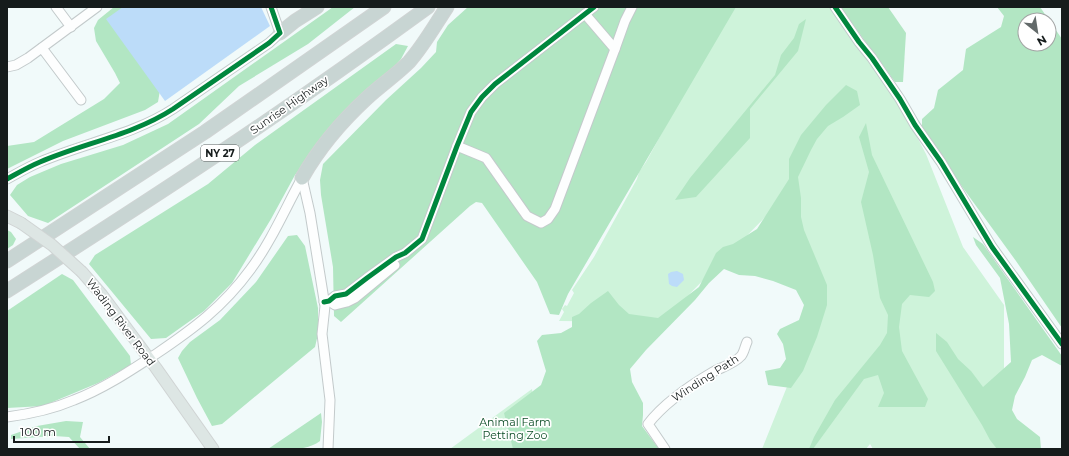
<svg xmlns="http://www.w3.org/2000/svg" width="1069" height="456" font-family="Montserrat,sans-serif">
<rect width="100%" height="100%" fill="#f1fafa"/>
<g fill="#cef3da">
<polygon points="731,7 844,7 849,19 864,40 898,101 926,154 963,247 1004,305 1004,449 873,449 870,444 866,449 762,449 823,297 780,202 662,322 559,321 564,312 562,309 565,305 567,306 574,293 572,290 594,257 637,179 639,172 646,162"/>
<polygon points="532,389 539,449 450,449"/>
</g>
<g fill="#b2e6c3">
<polygon points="114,7 155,7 161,84 158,102 145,110 63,141 7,169 7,146 34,142 104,99 120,83 115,73 96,41 94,28 98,20"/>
<polygon points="333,7 355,7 308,44 239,86 199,124 48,223 28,216 10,195 17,185 30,177 61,164 123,145 168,124"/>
<polygon points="468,7 736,7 568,294 559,315 550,314 537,282 482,203 476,202 470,206 341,322 334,316 333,267 321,195 320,180 323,164 386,100 421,68 436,52 437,42 448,25"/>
<polygon points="840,7 888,7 906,33 903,82 895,82"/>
<polygon points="997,7 1040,7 1049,20 1025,20 1025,44 1049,44 1049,20 1062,39 1062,328 1016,261 963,188 926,134 922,126 922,119 934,108 938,90 963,70 966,49 1001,27 1004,16"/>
<polygon points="806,19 798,51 750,109 750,138 696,197 675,200 690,178 775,75 781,55 794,38 799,24"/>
<polygon points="396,44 408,46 401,59 391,71 316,149 295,175 271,219 232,283 204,311 166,338 151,339 89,264 95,255 208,184 255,145"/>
<polygon points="846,85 857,91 860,105 843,117 828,126 817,139 811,150 798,177 801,198 801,217 804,230 827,285 827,305 817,337 803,371 791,388 768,385 765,371 780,368 786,359 783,344 777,334 780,329 799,320 804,305 796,290 773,281 755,276 739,275 724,269 709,283 695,300 646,350 630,369 632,382 643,403 643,415 642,426 659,449 513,449 504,413 541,385 546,371 537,341 542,335 561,333 572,327 572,317 579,314 591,303 608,291 619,305 629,314 658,318 699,287 716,253 723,247 733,244 757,229 789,179 789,159 801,135 826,105"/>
<polygon points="866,123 872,155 933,282 935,291 929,297 910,295 902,304 899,327 902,351 928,399 925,407 878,407 884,393 878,375 864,379 813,449 809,449 814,437 835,400 880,345 887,333 888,315 880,298 873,255 861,202 869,172 859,137"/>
<polygon points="7,230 11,232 16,239 13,245 7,249"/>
<polygon points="297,235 305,246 318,308 318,334 315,347 222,424 212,426 197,398 178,358 182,351 190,342 220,320 256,282 288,236"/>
<polygon points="973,237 983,244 1062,356 1062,366 1042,355 1032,360 1025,377 1015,396 1012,410 1017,419 1040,437 1041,449 997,449 990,440 982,425 936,351 936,333 947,342 958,359 971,371 983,387 1011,362 1009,324 1000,278 976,245"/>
<polygon points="62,274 73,280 130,356 131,365 98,383 43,406 7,408 7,311"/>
<path d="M321,413l1,9 -2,19c-15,11 -34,8 -52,8z"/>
<polygon points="66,421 83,422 80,437 90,449 80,449 69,437 54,436 11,439 11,435 37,426"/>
</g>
<g fill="#bcdcf9">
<polygon points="123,7 261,7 270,26 165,101 106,19"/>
<polygon points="677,271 683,274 684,280 677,287 672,286 669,284 668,274 671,272"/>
</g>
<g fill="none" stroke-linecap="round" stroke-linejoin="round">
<defs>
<g id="minor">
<polyline points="56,7 71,27"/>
<polyline points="835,7 859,42 872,58 900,99 915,125 941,162 992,247 1062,344"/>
<polyline points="585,14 615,49"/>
<polyline points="42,48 81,100"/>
<polyline points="7,67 16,65 28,58 97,7"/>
<polyline points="457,146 486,158 527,216 541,223 548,219 555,209 615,49 625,21 632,7"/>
<polyline points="302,178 310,213 325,306 322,334 330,400 328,449"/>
<path d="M7,179c11,-6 21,-12 33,-17 44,-19 93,-27 133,-53l96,-66 11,-10 -9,-26"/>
<polyline points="329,301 335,305 347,302 355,298 395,265"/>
<polyline points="324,302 329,301 335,296 346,294 367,278 396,257 405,253 422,239 457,146 471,112 482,97 495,84 594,7"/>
<path d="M7,417c23,-3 46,-8 67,-17 29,-11 56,-29 82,-46 37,-25 67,-47 94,-84 21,-28 35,-61 52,-92"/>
<path d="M665,449l-17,-25c17,-22 41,-38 65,-52 9,-5 21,-8 28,-16 3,-3 4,-10 6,-14"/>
</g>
<g id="major">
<polyline points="7,216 21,223"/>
<polyline points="82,272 102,295 156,368 213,449"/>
</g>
<g id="highway">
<polyline points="280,33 295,21 317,7"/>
<path d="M302,178c17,-30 40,-57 65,-80 14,-13 29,-23 42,-36 15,-17 26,-37 38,-55"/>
<polyline points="7,261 205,132 384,7"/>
<path d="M7,291c69,-44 139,-89 208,-135 72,-48 143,-98 213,-149"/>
</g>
</defs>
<use href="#minor" stroke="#c3cacb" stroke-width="11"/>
<use href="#major" stroke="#d0d4d4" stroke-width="13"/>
<use href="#highway" stroke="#d0d4d4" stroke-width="15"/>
<use href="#minor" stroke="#fdfefe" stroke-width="9"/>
<use href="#major" stroke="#dde6e4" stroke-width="11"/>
<use href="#highway" stroke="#c8d5d3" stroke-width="13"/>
<defs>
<polyline id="major-bridge" points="21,223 52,245 82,272"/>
</defs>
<use href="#major-bridge" stroke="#d0d4d4" stroke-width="13" stroke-linecap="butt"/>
<use href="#major-bridge" stroke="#dde6e4" stroke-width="11"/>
<defs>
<g id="cycleway">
<polyline points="835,7 859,42 872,58 900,99 915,125 941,162 992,247 1062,344"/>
<path d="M7,179c11,-6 21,-12 33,-17 44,-19 93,-27 133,-53l96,-66 11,-10 -9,-26"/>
<polyline points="324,302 329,301 335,296 346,294 367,278 396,257 405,253 422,239 457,146 471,112 482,97 495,84 594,7"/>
</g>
</defs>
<use href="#cycleway" stroke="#fff" stroke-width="8"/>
<use href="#cycleway" stroke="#00873e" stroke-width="5"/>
</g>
<g text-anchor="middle" stroke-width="3.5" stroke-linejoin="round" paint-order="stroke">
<rect fill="#fff" stroke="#5c6060" stroke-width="1" x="201" y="145" width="38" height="16" rx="3"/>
<g font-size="10" font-weight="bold" fill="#161c1c">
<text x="220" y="157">NY 27</text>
</g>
<g font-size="11" fill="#161c1c" stroke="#fff">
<text transform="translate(289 105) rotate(-35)" y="4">Sunrise Highway</text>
<text transform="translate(121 322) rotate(53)" y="4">Wading River Road</text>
<text transform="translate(705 378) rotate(-33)" y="4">Winding Path</text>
</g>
<g font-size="11" fill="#0b4c25" stroke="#fff">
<text x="515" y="426">Animal Farm<tspan x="515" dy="13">Petting Zoo</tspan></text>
</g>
</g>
<rect width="1069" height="456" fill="none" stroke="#161c1c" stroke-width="16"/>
<g transform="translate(1037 32) rotate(150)"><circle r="19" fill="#ffffff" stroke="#a2a4a4"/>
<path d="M0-3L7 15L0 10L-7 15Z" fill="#636a6a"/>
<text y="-6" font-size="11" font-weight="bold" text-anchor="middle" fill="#161c1c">N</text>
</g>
<path d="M14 436v6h95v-6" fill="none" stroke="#161c1c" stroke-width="2"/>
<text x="20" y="436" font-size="12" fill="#161c1c" stroke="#ffffff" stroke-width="3" paint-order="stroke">100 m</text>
</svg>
